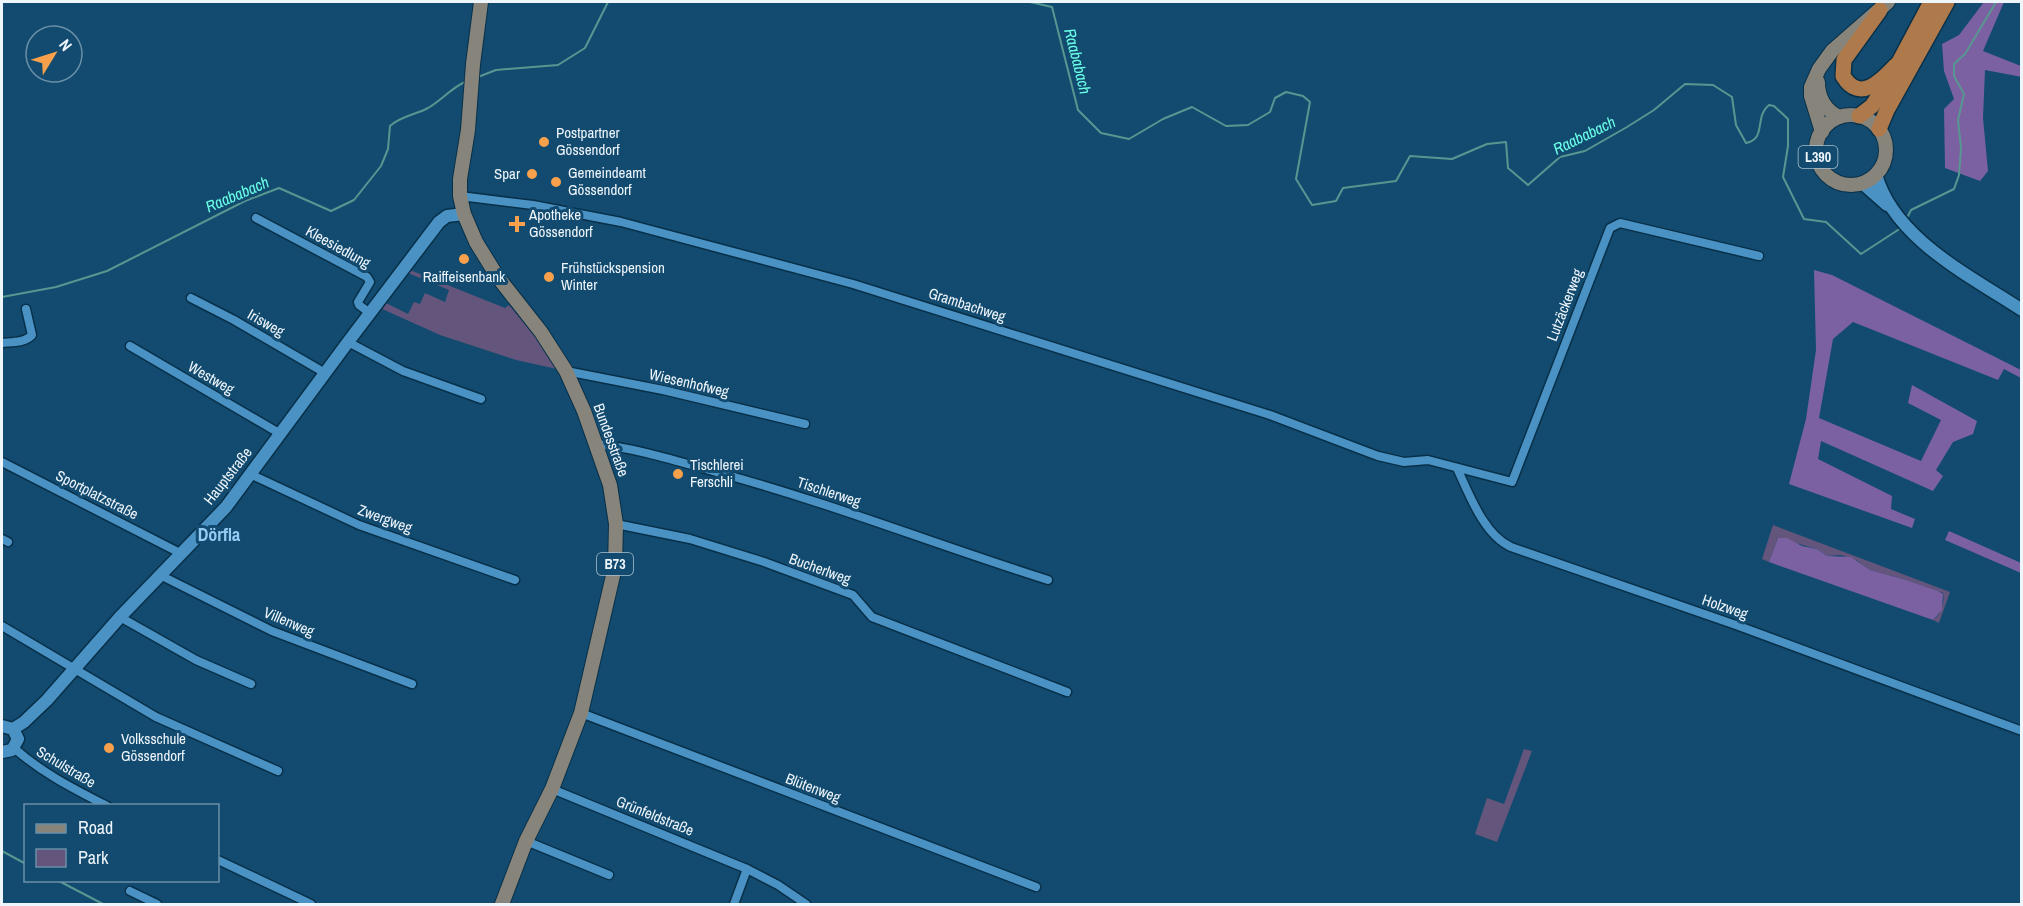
<svg xmlns="http://www.w3.org/2000/svg" width="2023" height="906" font-family="'Archivo Narrow',sans-serif">
<rect width="100%" height="100%" fill="#124b6f"/>
<g fill="#63557b">
<polygon points="410,270 505,308 509,305 545,348 557,369 516,360 440,335 380,308 384,302 408,314 414,302 420,304 425,293 445,302 449,290 408,273"/>
<path d="M1773,525l177,67 -11,31 -6,-3c8,-6 12,-17 10,-27l-37,-13 -36,-10 -14,-10 -15,-5 -14,1 -10,-7 -39,-11 -9,24 -7,-3z"/>
<polygon points="1524,749 1532,751 1497,842 1475,834 1487,798 1504,804"/>
</g>
<g fill="#7b61a1">
<polygon points="1984,2 2004,2 1983,51 2021,66 2022,77 1985,70 1983,118 1988,171 1980,181 1945,168 1944,109 1954,99 1944,71 1942,44 1959,35"/>
<polygon points="1814,270 1832,275 2021,370 2021,378 2004,369 1998,380 1853,322 1833,339 1819,418 1921,461 1941,420 1908,403 1912,385 1977,421 1973,434 1953,442 1936,470 1943,476 1933,491 1821,441 1818,459 1892,496 1891,509 1915,519 1912,528 1789,484 1806,419 1816,350"/>
<polygon points="1949,531 2021,563 2021,573 1945,540"/>
<polygon points="1778,538 1787,538 1802,546 1817,549 1827,556 1851,557 1870,570 1906,580 1938,591 1943,594 1942,610 1933,620 1769,562"/>
</g>
<g fill="none" stroke-linecap="round" stroke-linejoin="round">
<g stroke="#589791" stroke-width="2">
<path d="M1030,2l22,5 26,103 23,23 28,6 34,-20 29,-12 34,19 22,-1 22,-13 5,-14 11,-6 17,4 7,6 -14,77 16,26 24,-4 7,-13 53,-7 14,-25 42,3 35,-15 19,-2 2,26 20,17 32,-28 25,-6 42,-24 27,-17 31,-26 28,1 19,12 4,28 10,18c21,-4 8,-27 23,-38l5,1 14,13v27l-5,31 21,42 22,3 35,32 40,-26"/>
<polyline points="478,77 496,70 558,65 585,48 608,2"/>
<polyline points="1907,218 1911,210 1954,189 1959,175 1961,148 1958,120 1964,94 1954,76 1954,64 1965,54 1996,2"/>
<path d="M2,297l54,-10 51,-16 138,-70 34,-13 52,23 23,-11 27,-34 7,-17 2,-23c11,-10 25,-11 38,-18 14,-8 24,-21 39,-27"/>
<polyline points="2,851 26,864"/>
<polyline points="57,880 103,904"/>
</g>
<defs>
<g id="street">
<polyline points="460,196 533,205 621,222 853,284 1270,415 1378,456 1404,462 1428,460 1512,482 1610,228 1620,223 1759,256"/>
<polyline points="256,218 367,277 370,282 358,302 359,305 370,313"/>
<polyline points="191,298 234,320 325,373"/>
<polyline points="348,342 403,371 481,399"/>
<path d="M2,343c9,-1 23,0 30,-8l-6,-26"/>
<polyline points="130,346 279,433"/>
<polyline points="566,371 663,390 805,424"/>
<path d="M596,444c40,4 81,17 120,28 112,30 221,73 332,108"/>
<polyline points="2,462 180,553"/>
<path d="M1457,468c12,26 27,67 54,79l225,78 286,106"/>
<polyline points="250,474 359,525 515,580"/>
<polyline points="616,524 690,539 764,562 853,595 872,617 1067,692"/>
<polyline points="2,539 8,542"/>
<polyline points="160,575 272,631 412,684"/>
<polyline points="120,617 196,660 251,684"/>
<polyline points="2,626 156,717 278,771"/>
<polyline points="581,713 1036,887"/>
<path d="M14,748c28,25 60,41 93,58"/>
<polyline points="552,789 747,869 778,885 806,904"/>
<polyline points="526,841 609,875"/>
<polyline points="218,860 311,904"/>
<polyline points="130,891 157,904"/>
<polyline points="734,904 747,869"/>
</g>
<g id="secondary">
<path d="M1876,174c17,64 94,102 146,136"/>
<polyline points="1862,183 1887,205"/>
<polyline points="2,726 13,729 18,739 12,750 2,752"/>
<polyline points="13,729 24,722 47,700 120,617 226,507 348,342 439,222 447,216 464,214"/>
</g>
<g id="primary">
<polyline points="481,2 473,64 468,130 460,179 460,196 464,214 476,242 497,276 541,332 566,371 584,411 610,485 616,524 615,567 581,713 552,789 526,841 502,904"/>
<path d="M1818,82c0,15 7,28 21,35"/>
<circle cx="1851" cy="150" r="35"/>
<polyline points="1822,132 1811,96 1811,87 1819,69 1832,51 1888,2"/>
</g>
<g id="highway">
<path d="M1880,10l-36,50 -1,16c17,28 39,4 53,-11"/>
<polyline points="1859,116 1872,106 1890,79 1931,2"/>
<polyline points="1879,129 1887,110 1947,2"/>
</g>
</defs>
<use href="#street" stroke="#083049" stroke-width="11"/>
<use href="#secondary" stroke="#083049" stroke-width="15"/>
<use href="#primary" stroke="#083049" stroke-width="16"/>
<use href="#highway" stroke="#083049" stroke-width="18"/>
<use href="#street" stroke="#4b92c4" stroke-width="8"/>
<use href="#secondary" stroke="#4b92c4" stroke-width="12"/>
<use href="#primary" stroke="#87847b" stroke-width="14"/>
<use href="#highway" stroke="#af7a4b" stroke-width="15"/>
</g>
<g fill="#f8a04b" stroke="#124b6f" stroke-width="2">
<circle cx="544" cy="142" r="6"/>
<circle cx="532" cy="174" r="6"/>
<circle cx="556" cy="182" r="6"/>
<path d="M514 215h6v6h6v6h-6v6h-6v-6h-6v-6h6z"/>
<circle cx="464" cy="259" r="6"/>
<circle cx="549" cy="277" r="6"/>
<circle cx="678" cy="474" r="6"/>
<circle cx="109" cy="748" r="6"/>
</g>
<g text-anchor="middle" stroke-width="6" stroke-linejoin="round" paint-order="stroke">
<g fill="#124b6f" stroke="#acc2d1" stroke-width="1.5">
<rect x="1798.5" y="146" width="39" height="22" rx="4.5"/>
<rect x="597" y="553" width="36" height="22" rx="4.5"/>
</g>
<g font-size="14" font-weight="bold" fill="#eef5fb">
<text x="1818" y="162">L390</text>
<text x="615" y="569">B73</text>
</g>
<g font-size="15" fill="#eef5fb" stroke="#124b6f" text-anchor="start">
<text x="556" y="138">Postpartner<tspan x="556" dy="17">Gössendorf</tspan></text>
<text x="568" y="178">Gemeindeamt<tspan x="568" dy="17">Gössendorf</tspan></text>
<text x="520" y="179" text-anchor="end">Spar</text>
<text x="529" y="220">Apotheke<tspan x="529" dy="17">Gössendorf</tspan></text>
<text x="561" y="273">Frühstückspension<tspan x="561" dy="17">Winter</tspan></text>
<text x="464" y="282" text-anchor="middle">Raiffeisenbank</text>
<text x="690" y="470">Tischlerei<tspan x="690" dy="17">Ferschli</tspan></text>
<text x="121" y="744">Volksschule<tspan x="121" dy="17">Gössendorf</tspan></text>
</g>
<g font-size="15" fill="#eef5fb" stroke="#124b6f">
<text transform="translate(338 247) rotate(29)" y="5">Kleesiedlung</text>
<text transform="translate(967 305) rotate(18)" y="5">Grambachweg</text>
<text transform="translate(1565 305) rotate(-69)" y="5">Lutzäckerweg</text>
<text transform="translate(266 323) rotate(30)" y="5">Irisweg</text>
<text transform="translate(211 378) rotate(30)" y="5">Westweg</text>
<text transform="translate(689 383) rotate(13)" y="5">Wiesenhofweg</text>
<text transform="translate(611 440) rotate(70)" y="5">Bundesstraße</text>
<text transform="translate(228 476) rotate(-52)" y="5">Hauptstraße</text>
<text transform="translate(829 492) rotate(18)" y="5">Tischlerweg</text>
<text transform="translate(97 495) rotate(27)" y="5">Sportplatzstraße</text>
<text transform="translate(385 519) rotate(20)" y="5">Zwergweg</text>
<text transform="translate(820 569) rotate(20)" y="5">Bucherlweg</text>
<text transform="translate(1725 607) rotate(19)" y="5">Holzweg</text>
<text transform="translate(289 622) rotate(23)" y="5">Villenweg</text>
<text transform="translate(66 767) rotate(31)" y="5">Schulstraße</text>
<text transform="translate(813 788) rotate(21)" y="5">Blütenweg</text>
<text transform="translate(655 816) rotate(22)" y="5">Grünfeldstraße</text>
</g>
<g font-size="16" font-style="italic" fill="#6afee7" stroke="#124b6f">
<text transform="translate(1078 61) rotate(76)" y="6">Raababach</text>
<text transform="translate(1584 135) rotate(-26)" y="6">Raababach</text>
<text transform="translate(237 194) rotate(-23)" y="6">Raababach</text>
</g>
<g font-size="18" font-weight="bold" fill="#94ccf6" stroke="#124b6f">
<text x="219" y="541">Dörfla</text>
</g>
</g>
<rect width="2023" height="906" fill="none" stroke="#eef5fb" stroke-width="6"/>
<rect x="24" y="804" width="195" height="78" fill="#124b6f" stroke="#6a8fa7" stroke-width="1.5"/>
<rect x="36" y="824" width="30" height="9" fill="#87847b" stroke="#6a8fa7" stroke-width="1.5"/>
<text x="78" y="834" font-size="18" fill="#eef5fb">Road</text>
<rect x="36" y="849" width="30" height="18" fill="#63557b" stroke="#6a8fa7" stroke-width="1.5"/>
<text x="78" y="864" font-size="18" fill="#eef5fb">Park</text>
<g transform="translate(54 54) rotate(52)"><circle r="28" fill="#124b6f" stroke="#6a8fa7" stroke-width="1.5"/>
<path d="M0-4.5L10 22L0 15L-10 22Z" fill="#f8a04b"/>
<text y="-9" font-size="16" font-weight="bold" text-anchor="middle" fill="#eef5fb">N</text>
</g>
</svg>
